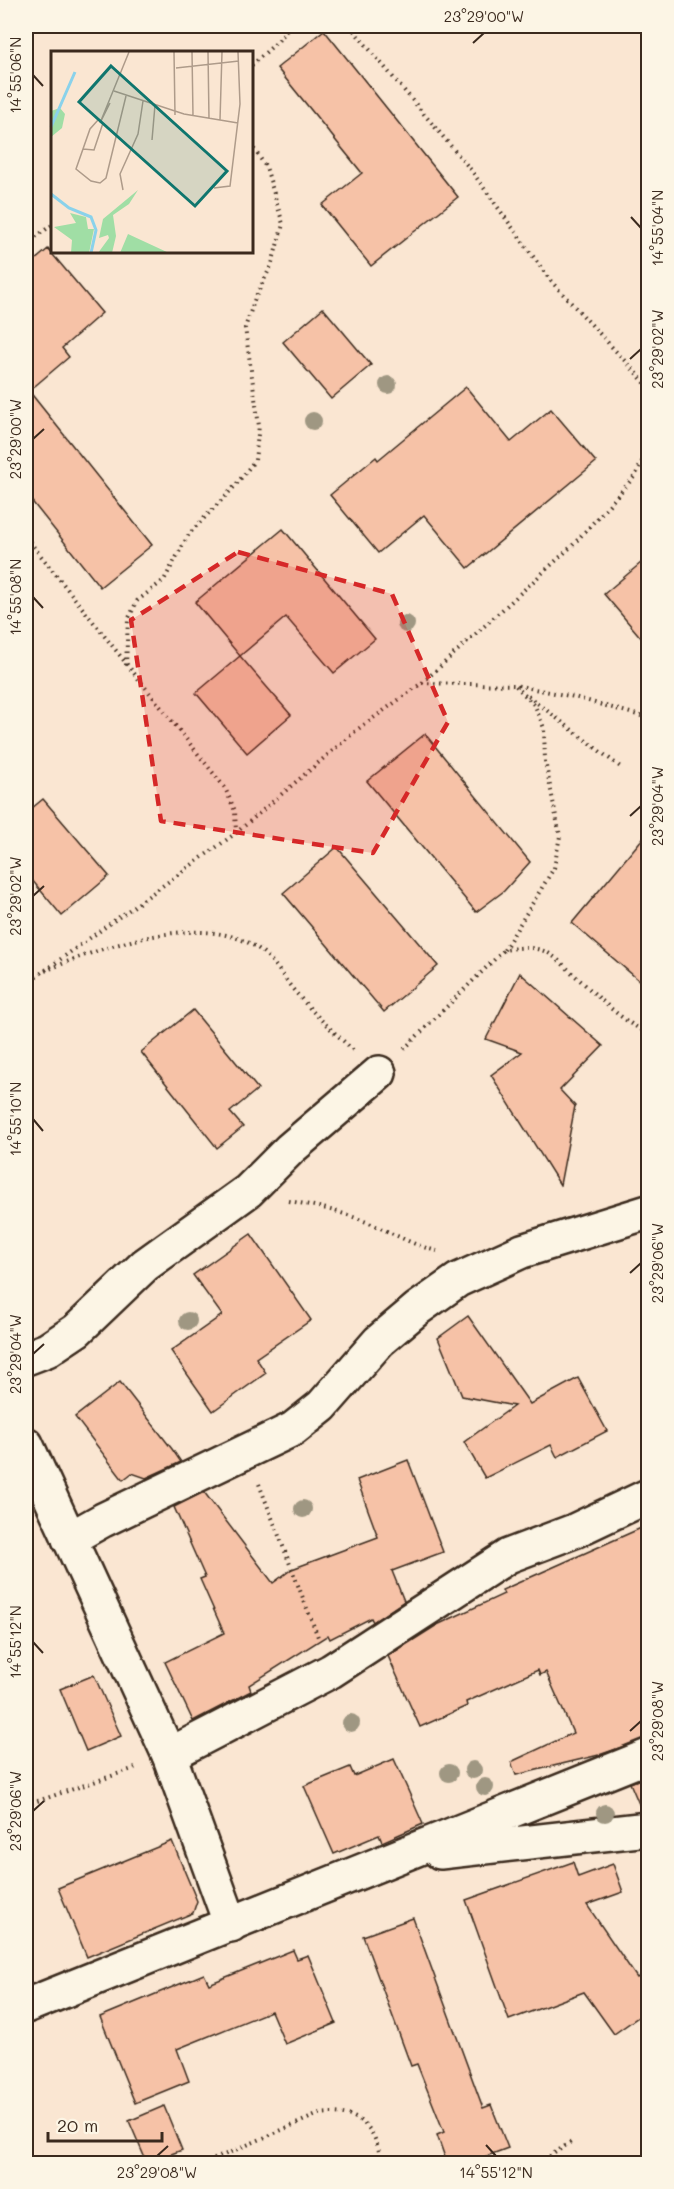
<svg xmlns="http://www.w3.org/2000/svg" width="674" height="2189" font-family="Mali,sans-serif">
<rect width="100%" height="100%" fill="#fae6d2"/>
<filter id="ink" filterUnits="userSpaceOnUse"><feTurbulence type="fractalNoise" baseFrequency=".0167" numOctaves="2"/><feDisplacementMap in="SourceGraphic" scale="12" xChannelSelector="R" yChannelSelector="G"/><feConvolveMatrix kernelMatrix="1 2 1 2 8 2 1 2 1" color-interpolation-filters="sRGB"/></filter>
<g filter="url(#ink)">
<g fill="#f6c2a7" stroke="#3b2a1e" stroke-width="1.5">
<polygon points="324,30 458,197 371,266 322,205 362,173 277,68"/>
<polygon points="48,249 102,313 62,348 69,357 29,391 152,545 100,587 26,494 26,268"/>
<polygon points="323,308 371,365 331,399 283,342"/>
<polygon points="466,387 511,442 551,409 596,462 468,568 424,515 378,553 330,495 376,457 378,460"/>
<polygon points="283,529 375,639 334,673 286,617 240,656 195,602"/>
<polygon points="648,557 648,646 604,594"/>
<polygon points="240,656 291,715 247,753 196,693"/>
<polygon points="425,734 530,862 504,891 476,912 367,781"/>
<polygon points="43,799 109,876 62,916 26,873 26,813"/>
<polygon points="648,832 648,988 572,923"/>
<polygon points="337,847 438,966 384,1012 283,893"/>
<polygon points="520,973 603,1046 560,1090 575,1106 560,1185 491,1075 522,1052 486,1039"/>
<polygon points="193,1010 258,1089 230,1112 243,1127 217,1148 141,1052"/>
<polygon points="251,1234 311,1320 256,1358 266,1373 213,1411 171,1351 222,1315 193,1275"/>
<polygon points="468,1316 530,1404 578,1378 607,1431 557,1457 551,1445 485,1478 464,1442 514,1406 462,1396 438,1338"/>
<polygon points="120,1382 172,1449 181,1462 146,1478 132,1473 123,1480 75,1417"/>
<polygon points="408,1460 443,1552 392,1571 404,1601 373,1622 371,1618 330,1639 328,1635 249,1685 251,1691 193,1721 165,1662 224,1633 200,1579 205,1577 174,1507 204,1492 273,1583 292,1569 378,1537 357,1480"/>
<polygon points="648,1525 648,1738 599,1755 516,1775 511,1762 573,1733 546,1672 540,1675 538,1670 466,1702 467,1706 420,1727 388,1656 437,1625 504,1594 502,1590"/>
<polygon points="94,1675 121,1736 86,1751 60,1689"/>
<polygon points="394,1759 423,1824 382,1842 379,1835 334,1854 304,1786 350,1767 354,1776"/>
<polygon points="648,1776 648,1811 642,1811 630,1783"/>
<polygon points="172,1841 197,1901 193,1913 87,1957 58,1888"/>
<polygon points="573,1862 578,1877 613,1864 623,1892 587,1905 637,1978 648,1972 648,2010 614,2034 584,1992 509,2020 466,1900"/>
<polygon points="413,1918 483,2108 491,2105 508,2148 468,2163 447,2163 437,2135 444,2132 417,2064 411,2066 363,1936"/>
<polygon points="293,1950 297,1959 308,1955 336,2023 285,2044 271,2011 177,2049 189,2081 135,2103 100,2017 204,1974 209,1984"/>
<polygon points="164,2106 182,2150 147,2163 129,2121"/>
</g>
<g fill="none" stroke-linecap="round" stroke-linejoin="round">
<defs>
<g id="minor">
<polyline points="26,1358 47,1350 77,1330 145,1265 248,1191 290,1149 379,1073"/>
<polyline points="26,1444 169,1755 231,1925"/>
<polyline points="69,1539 103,1520 293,1429 322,1406 379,1341 417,1309 458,1280 522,1251 648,1212"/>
<polyline points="169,1755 331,1671 508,1556 574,1531 648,1496"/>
<polyline points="440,1852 648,1829"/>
<polyline points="26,2006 648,1756"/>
</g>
</defs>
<use href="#minor" stroke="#3b2a1e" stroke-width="38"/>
<g stroke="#3b2a1e" stroke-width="4" stroke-dasharray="1.5 4.5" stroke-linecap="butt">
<polyline points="350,26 471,170 550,280 648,386"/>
<polyline points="252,65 278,41 291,26"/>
<polyline points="26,244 52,225"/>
<polyline points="26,537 225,788 235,811 236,832"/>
<polyline points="126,665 128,620 137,601 164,580 189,534 235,486 255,460 259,426 245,328 255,298 272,264 283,224 266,167 252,146"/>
<polyline points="422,683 515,685 574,697 648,718"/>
<polyline points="528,696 623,769"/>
<polyline points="504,950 554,868 560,836 545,761 544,728 535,706 515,685"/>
<path d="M45,971c56,-24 160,-62 215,-21 15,11 25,31 38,45 17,20 36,37 55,55"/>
<polyline points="26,984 236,833 358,729 422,683 572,546 635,476 648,449"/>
<path d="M404,1049l100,-99c12,-2 24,-4 37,0 11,3 22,14 30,22 24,21 48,48 77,61"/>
<path d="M289,1201c28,5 54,11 80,22 24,10 43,22 68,28"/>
<polyline points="259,1484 318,1637"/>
<polyline points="26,1805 135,1768"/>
<path d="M203,2164l116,-50c38,-5 58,11 62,50"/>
<polyline points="533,2164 550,2156 574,2140"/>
</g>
<use href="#minor" stroke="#fcf5e5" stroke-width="33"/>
</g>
<g fill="#9f9782">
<circle cx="388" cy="385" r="9"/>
<circle cx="313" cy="421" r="9"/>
<circle cx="406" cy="624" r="9"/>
<circle cx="188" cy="1321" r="9"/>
<circle cx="303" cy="1509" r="9"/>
<circle cx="351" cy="1723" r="9"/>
<circle cx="473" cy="1770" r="9"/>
<circle cx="449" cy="1773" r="9"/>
<circle cx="485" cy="1787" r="9"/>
<circle cx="605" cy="1813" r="9"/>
</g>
</g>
<path fill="#d62828" fill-opacity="0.2" stroke="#d62828" stroke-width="4.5" stroke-dasharray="12 8" stroke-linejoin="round" d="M238,552l154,42 56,128 -75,131 -212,-32 -30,-201z"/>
<path fill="none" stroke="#3b2a1e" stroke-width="2" d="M473,43l11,-10M33,75l10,11M631,217l10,11M630,359l11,-10M33,439l11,-10M33,597l10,11M630,816l11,-10M33,896l11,-10M33,1119l10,12M630,1273l11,-10M33,1354l11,-10M33,1642l10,11M630,1731l11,-10M33,1811l11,-10M486,2145l10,11M157,2156l11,-10"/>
<g transform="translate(51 51)">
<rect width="202" height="202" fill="#fae6d2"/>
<path d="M9,57l5,6 -3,14 -11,9v-26zM87,139l-9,14 -16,11 3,21 -4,17h-14l11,-15 -1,-3 -9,3 4,-19zM19,162l16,4 2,12h6l-5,24h-18l1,-13 -18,-13 22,-4zM77,183l41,19h-49z" fill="#a0dea5"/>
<path fill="none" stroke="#8ad2eb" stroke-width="3" d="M0,76l24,-55M0,143l18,14 22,9 5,13 -5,23"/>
<path fill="none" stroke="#ae9b8a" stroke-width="1.5" d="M123,1l1,63M141,1l1,64M157,1l1,67M125,17l63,-7M63,40l70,23 54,9M59,52l-10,20 29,-71M47,69l-8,9 -14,40 15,12 9,2 6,-5 20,-82M169,69l2,-68M101,89l3,-35M32,98l11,1 9,-27M163,137l16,-2 10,-82 -2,-52M72,139l-3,-16 18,-40 5,-33"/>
<path fill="#0f766e" fill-opacity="0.15" stroke="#0f766e" stroke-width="3" d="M60,15l116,105 -32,35 -116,-104z"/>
<rect width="202" height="202" fill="none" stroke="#3b2a1e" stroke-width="3"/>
</g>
<rect width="674" height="2189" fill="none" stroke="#fcf5e5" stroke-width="66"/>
<path d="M48 2132v9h114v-9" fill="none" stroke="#3b2a1e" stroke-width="3"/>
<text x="57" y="2132" font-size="18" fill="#3b2a1e" stroke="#fcf5e5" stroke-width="4.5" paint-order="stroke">20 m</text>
<rect x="33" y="33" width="608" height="2123" fill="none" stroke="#3b2a1e" stroke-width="2"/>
<g font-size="15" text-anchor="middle" fill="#3b2a1e">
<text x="484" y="22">23°29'00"W</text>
<text transform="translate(16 75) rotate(-90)" y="5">14°55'06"N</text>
<text transform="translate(658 228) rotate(-90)" y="5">14°55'04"N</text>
<text transform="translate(658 349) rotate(-90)" y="5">23°29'02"W</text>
<text transform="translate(16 439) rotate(-90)" y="5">23°29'00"W</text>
<text transform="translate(16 597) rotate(-90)" y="5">14°55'08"N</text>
<text transform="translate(658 806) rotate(-90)" y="5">23°29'04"W</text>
<text transform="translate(16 896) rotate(-90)" y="5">23°29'02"W</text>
<text transform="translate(16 1119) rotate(-90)" y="5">14°55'10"N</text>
<text transform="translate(658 1263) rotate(-90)" y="5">23°29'06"W</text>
<text transform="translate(16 1354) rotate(-90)" y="5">23°29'04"W</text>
<text transform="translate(16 1642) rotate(-90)" y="5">14°55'12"N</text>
<text transform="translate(658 1721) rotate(-90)" y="5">23°29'08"W</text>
<text transform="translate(16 1811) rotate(-90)" y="5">23°29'06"W</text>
<text x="157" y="2178">23°29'08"W</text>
<text x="496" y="2178">14°55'12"N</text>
</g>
</svg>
